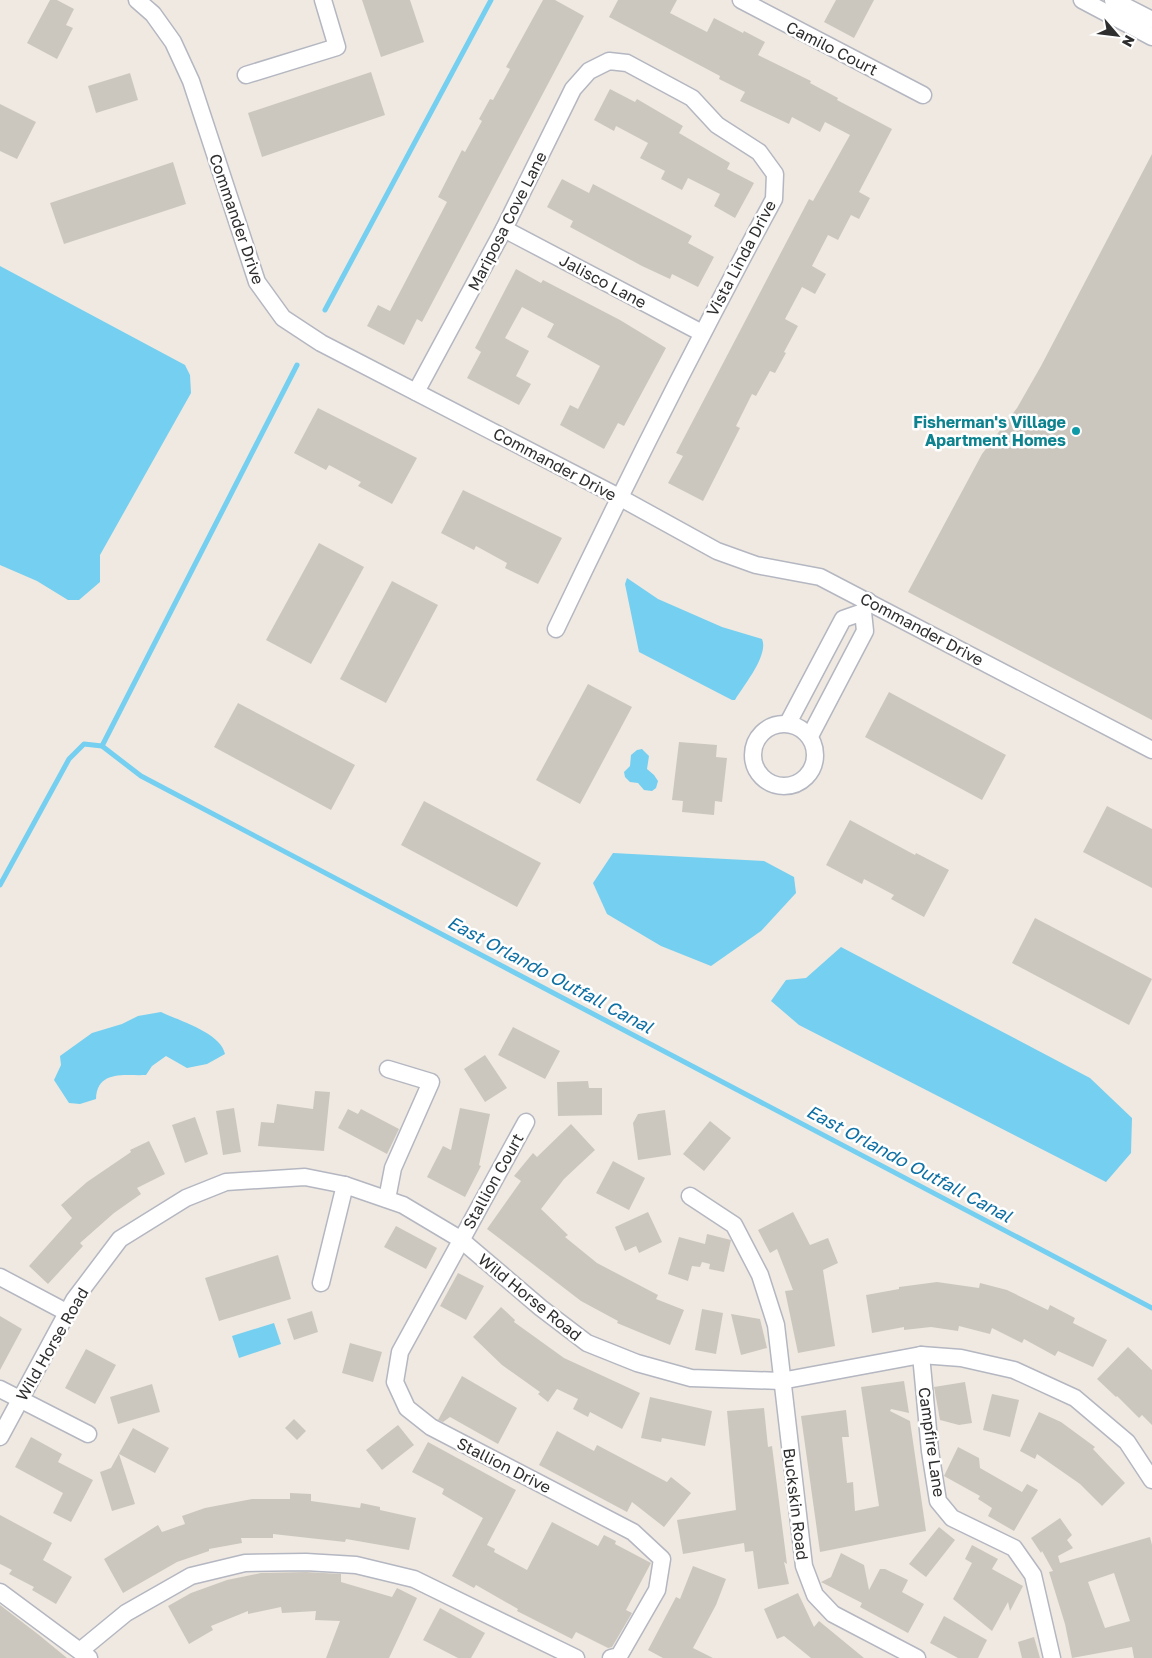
<svg xmlns="http://www.w3.org/2000/svg" width="1152" height="1658" font-family="'Golos Text',sans-serif">
<rect width="100%" height="100%" fill="#efe9e1"/>
<g fill="#75cff0">
<polygon points="0,266 185,365 190,375 191,393 100,555 100,582 79,600 68,600 37,581 0,565"/>
<path d="M627,578l31,21 64,28 40,12c7,16 -18,46 -27,61h-3l-93,-48 -14,-68z"/>
<polygon points="642,749 649,756 647,769 654,775 658,781 656,788 652,791 644,790 638,783 630,782 625,777 624,772 630,766 631,755 637,750"/>
<polygon points="613,853 764,861 794,877 796,893 761,931 711,966 661,946 607,914 593,883"/>
<polygon points="841,947 1090,1078 1132,1118 1131,1153 1106,1182 799,1025 771,1001 786,980 806,978"/>
<path d="M161,1012c19,9 60,21 64,42l-18,10 -20,4 -21,-12 -14,10 -6,9c-22,1 -49,-5 -50,24l-16,5 -11,-1 -15,-23 7,-15 -1,-9 32,-23 30,-9 16,-8z"/>
<polygon points="274,1323 281,1344 239,1358 232,1336"/>
</g>
<g fill="none" stroke-linecap="round" stroke-linejoin="round">
<g stroke="#75cff0" stroke-width="5">
<polyline points="325,310 491,0"/>
<polyline points="102,746 297,365"/>
<polyline points="0,885 69,759 84,744 102,746 141,776 1152,1308"/>
</g>
</g>
<g fill="#cbc7bf" fill-rule="evenodd">
<polygon points="50,0 57,0 74,9 66,25 73,28 57,59 27,43"/>
<polygon points="362,0 410,0 424,42 381,57"/>
<polygon points="543,0 555,0 584,16 422,322 417,319 404,345 367,326 378,305 390,311 447,202 438,197 462,150 465,152 482,121 479,119 490,99 493,100 510,69 506,67"/>
<polygon points="618,0 677,0 670,13 707,32 714,18 743,33 744,31 765,42 758,55 811,81 810,83 838,98 837,100 892,129 859,192 870,198 859,219 851,215 838,240 828,235 812,266 826,274 815,294 802,287 785,319 798,326 784,352 786,353 775,373 770,371 756,396 752,394 736,426 740,428 703,501 668,483 683,456 676,453 809,199 813,201 850,135 825,122 820,132 792,117 789,124 740,101 745,92 719,79 720,76 609,17"/>
<polygon points="836,0 874,0 854,38 824,22"/>
<polygon points="371,72 385,115 262,157 248,113"/>
<polygon points="130,73 138,100 96,113 88,86"/>
<polygon points="610,89 635,102 637,99 683,126 679,133 730,163 727,169 754,183 735,218 714,206 720,194 688,178 682,190 661,179 665,171 640,158 648,143 616,126 614,131 594,120"/>
<polygon points="0,104 36,122 17,159 0,151"/>
<polygon points="1152,154 1152,720 908,592 982,454 1017,408 1041,366"/>
<polygon points="173,162 186,204 64,244 50,203"/>
<polygon points="562,179 589,193 593,184 692,236 688,243 714,257 698,287 672,274 670,279 642,266 570,227 573,221 547,207"/>
<polygon points="516,269 541,283 543,280 620,320 666,348 624,426 618,423 604,449 560,425 570,405 578,409 600,366 547,337 554,324 522,307 505,338 529,351 516,376 531,384 519,405 467,378 481,352 475,348"/>
<polygon points="318,408 417,458 392,504 358,486 361,482 329,465 326,470 294,453"/>
<polygon points="463,490 562,538 538,584 505,568 507,563 476,546 474,550 441,533"/>
<polygon points="319,543 364,567 311,664 266,640"/>
<polygon points="392,581 438,605 386,703 340,679"/>
<polygon points="588,684 632,707 580,804 536,780"/>
<polygon points="889,692 1006,755 982,800 865,737"/>
<polygon points="238,703 355,765 331,810 214,747"/>
<polygon points="679,742 717,745 716,757 727,758 722,802 715,801 714,815 682,812 683,801 672,800"/>
<polygon points="424,801 541,863 517,907 401,845"/>
<polygon points="1107,806 1152,829 1152,888 1083,852"/>
<polygon points="850,820 915,855 916,853 949,870 924,917 891,899 894,895 864,879 862,884 826,865"/>
<polygon points="1035,918 1152,979 1129,1025 1012,963"/>
<polygon points="513,1027 560,1051 545,1079 498,1055"/>
<polygon points="485,1055 507,1088 485,1102 464,1069"/>
<polygon points="588,1081 589,1088 602,1088 602,1115 558,1116 557,1082"/>
<polygon points="315,1091 330,1092 324,1151 258,1146 261,1122 274,1123 277,1104 313,1109"/>
<polygon points="234,1108 241,1152 223,1155 216,1111"/>
<polygon points="460,1108 490,1114 479,1165 481,1166 465,1197 427,1177 443,1146 451,1150"/>
<polygon points="348,1109 358,1114 361,1109 399,1129 387,1154 338,1128"/>
<polygon points="665,1110 671,1155 638,1160 633,1123 638,1114"/>
<polygon points="195,1117 208,1154 185,1163 172,1125"/>
<polygon points="710,1121 731,1138 704,1171 683,1154"/>
<polygon points="571,1124 595,1150 564,1179 541,1209 568,1235 565,1237 597,1263 658,1295 656,1299 684,1310 670,1345 617,1323 618,1321 581,1301 487,1229 521,1181 514,1176 533,1153 537,1157"/>
<polygon points="149,1141 165,1174 137,1188 141,1194 114,1213 80,1243 83,1246 48,1284 29,1266 72,1218 61,1205 87,1182 131,1152 130,1150"/>
<polygon points="613,1161 645,1178 629,1210 596,1193"/>
<polygon points="648,1212 662,1242 639,1253 636,1246 625,1251 615,1227"/>
<polygon points="793,1212 810,1245 828,1238 838,1263 823,1270 835,1346 798,1353 785,1291 793,1290 777,1249 770,1253 758,1230"/>
<polygon points="396,1226 437,1248 426,1269 384,1247"/>
<polygon points="707,1234 731,1240 724,1272 709,1269 710,1264 702,1262 700,1267 692,1266 688,1281 668,1274 679,1237 705,1244"/>
<polygon points="278,1255 291,1299 219,1321 205,1278"/>
<polygon points="458,1273 484,1286 466,1320 440,1306"/>
<polygon points="937,1282 979,1288 980,1283 1007,1290 1048,1310 1050,1305 1075,1318 1073,1323 1107,1340 1093,1367 1058,1351 1055,1356 1024,1339 1022,1343 992,1328 990,1334 959,1326 958,1331 931,1327 904,1330 904,1327 872,1333 866,1295 899,1289 899,1287"/>
<polygon points="501,1307 515,1320 514,1322 564,1358 640,1393 622,1429 590,1412 588,1417 573,1409 578,1399 557,1389 548,1402 538,1394 540,1392 502,1365 473,1337"/>
<polygon points="702,1309 723,1313 716,1354 695,1350"/>
<polygon points="312,1311 318,1332 294,1340 287,1319"/>
<polygon points="731,1314 760,1319 767,1348 741,1355"/>
<polygon points="0,1316 22,1329 0,1370"/>
<polygon points="350,1343 382,1352 373,1382 342,1373"/>
<polygon points="1128,1347 1152,1370 1152,1425 1142,1415 1139,1418 1117,1396 1116,1397 1097,1379"/>
<polygon points="86,1349 116,1365 95,1404 65,1388"/>
<polygon points="462,1376 517,1408 498,1444 450,1417 443,1422 438,1420"/>
<polygon points="904,1381 909,1413 891,1409 890,1411 910,1421 926,1531 820,1552 801,1416 846,1410 849,1437 842,1437 847,1483 853,1482 855,1511 879,1506 861,1387"/>
<polygon points="965,1382 972,1423 959,1425 940,1420 934,1387"/>
<polygon points="152,1384 160,1412 118,1424 110,1397"/>
<polygon points="992,1394 1019,1400 1010,1437 983,1430"/>
<polygon points="650,1397 712,1411 705,1446 662,1438 661,1442 641,1438"/>
<polygon points="764,1408 768,1447 772,1446 787,1564 784,1562 789,1584 758,1589 753,1551 745,1552 744,1543 683,1554 677,1520 736,1510 727,1411"/>
<polygon points="1039,1412 1061,1422 1095,1447 1093,1449 1125,1483 1102,1506 1080,1484 1037,1454 1035,1459 1020,1451"/>
<polygon points="294,1419 306,1431 297,1440 285,1428"/>
<polygon points="398,1425 414,1445 382,1470 366,1450"/>
<polygon points="133,1428 169,1448 155,1473 119,1454 135,1504 112,1511 100,1472 111,1468"/>
<polygon points="557,1431 594,1451 597,1445 667,1482 671,1477 691,1493 664,1527 632,1502 627,1512 539,1465"/>
<polygon points="31,1437 62,1454 58,1462 93,1480 71,1522 53,1513 63,1493 15,1467"/>
<polygon points="428,1442 516,1490 487,1545 495,1549 494,1552 527,1570 552,1522 598,1546 604,1535 616,1541 615,1544 651,1563 626,1610 632,1613 612,1647 608,1648 576,1632 572,1639 517,1611 518,1609 476,1585 474,1588 452,1576 483,1518 442,1494 444,1489 412,1472"/>
<polygon points="958,1447 979,1458 980,1468 1022,1492 1027,1484 1038,1490 1014,1531 988,1516 992,1508 978,1499 980,1496 944,1476"/>
<polygon points="290,1493 311,1494 311,1501 360,1508 361,1503 380,1507 380,1510 416,1518 409,1550 346,1539 345,1542 273,1534 273,1538 241,1538 242,1543 209,1549 209,1551 177,1562 123,1593 104,1559 158,1525 162,1532 185,1524 182,1516 205,1508 252,1499 290,1499"/>
<polygon points="0,1515 52,1543 43,1560 72,1577 56,1604 32,1590 34,1587 9,1574 12,1570 0,1564"/>
<path d="M1060,1518l12,17 -5,5 6,8 -15,8 2,7 90,-26 2,8v113h-18l-2,-11 -60,11 -7,-34 -16,-52 4,-1 -11,-20 -1,2 -10,-15zM1114,1573l16,48 -25,7 -17,-46z"/>
<polygon points="939,1527 955,1540 926,1577 909,1564"/>
<polygon points="972,1545 998,1559 992,1569 1023,1586 1010,1611 1008,1602 992,1631 953,1599 972,1563 965,1559"/>
<polygon points="841,1553 864,1565 869,1590 880,1569 885,1569 908,1580 902,1592 924,1604 908,1633 860,1607 862,1603 821,1582 831,1577"/>
<polygon points="693,1566 726,1579 716,1605 693,1648 713,1658 663,1658 648,1650 676,1597 680,1599"/>
<polygon points="306,1572 341,1574 341,1582 392,1597 397,1588 417,1598 389,1658 326,1658 340,1621 315,1620 316,1611 282,1613 281,1607 248,1614 248,1611 211,1626 213,1630 189,1644 168,1606 191,1593 227,1580 261,1573"/>
<polygon points="798,1593 814,1627 819,1621 864,1658 811,1658 784,1636 777,1639 764,1609"/>
<polygon points="0,1605 39,1635 67,1658 0,1658"/>
<polygon points="440,1608 485,1633 471,1658 458,1658 423,1640"/>
<polygon points="944,1616 987,1640 978,1658 958,1658 930,1643"/>
<polygon points="1034,1637 1040,1658 1022,1658 1018,1642"/>
</g>
<g fill="none" stroke-linecap="round" stroke-linejoin="round">
<defs>
<g id="minor">
<polyline points="137,0 153,14 173,42 191,81 257,282 283,318 321,343 619,497 717,551 756,565 820,577 1152,750"/>
<polyline points="741,0 923,95"/>
<polyline points="1082,0 1152,37"/>
<polyline points="1113,0 1152,20"/>
<polyline points="246,75 337,47 323,0"/>
<polyline points="504,229 702,333"/>
<path d="M416,392l88,-163 69,-140 16,-18 20,-10 18,2 65,35 25,27 42,27 16,22 -1,25c-77,142 -149,285 -218,430"/>
<polyline points="788,723 843,619 863,612"/>
<circle cx="784" cy="755" r="31"/>
<polyline points="810,736 865,631 863,612 868,601"/>
<polyline points="526,1122 400,1352 395,1382 407,1408 431,1427 633,1532 662,1559 657,1590 619,1656 611,1658"/>
<polyline points="690,1196 734,1225 760,1275 776,1325 804,1566 815,1595 833,1614 917,1658"/>
<polyline points="387,1199 393,1168 431,1082 388,1069"/>
<polyline points="0,1277 68,1313"/>
<polyline points="321,1283 345,1185"/>
<polyline points="921,1355 930,1451 938,1501 952,1518 1014,1548 1033,1575 1052,1658"/>
<polyline points="0,1389 88,1434"/>
<polyline points="0,1437 74,1300 120,1239 186,1198 226,1182 305,1177 345,1185 403,1205 460,1239 541,1308 587,1343 637,1363 691,1378 781,1381 921,1355 961,1358 1014,1370 1075,1398 1127,1442 1152,1480"/>
<polyline points="0,1592 89,1658"/>
<polyline points="81,1650 126,1613 191,1576 245,1563 306,1562 356,1565 414,1579 576,1658"/>
</g>
</defs>
<use href="#minor" stroke="#b4b7c1" stroke-width="19"/>
<use href="#minor" stroke="#fff" stroke-width="16"/>
</g>
<circle fill="#0f9aa8" stroke="#fff" stroke-width="2" cx="1076" cy="431" r="5"/>
<g text-anchor="middle" stroke-width="5" stroke-linejoin="round" paint-order="stroke">
<g font-size="16" fill="#2e2e2e" stroke="#fff">
<text transform="translate(832 48) rotate(27)" y="6">Camilo Court</text>
<text transform="translate(237 219) rotate(71)" y="6">Commander Drive</text>
<text transform="translate(507 221) rotate(-63)" y="6">Mariposa Cove Lane</text>
<text transform="translate(741 258) rotate(-62)" y="6">Vista Linda Drive</text>
<text transform="translate(603 281) rotate(28)" y="6">Jalisco Lane</text>
<text transform="translate(555 464) rotate(28)" y="6">Commander Drive</text>
<text transform="translate(922 629) rotate(28)" y="6">Commander Drive</text>
<text transform="translate(493 1181) rotate(-61)" y="6">Stallion Court</text>
<text transform="translate(530 1297) rotate(39)" y="6">Wild Horse Road</text>
<text transform="translate(52 1344) rotate(-60)" y="6">Wild Horse Road</text>
<text transform="translate(932 1442) rotate(82)" y="6">Campfire Lane</text>
<text transform="translate(504 1465) rotate(27)" y="6">Stallion Drive</text>
<text transform="translate(796 1504) rotate(83)" y="6">Buckskin Road</text>
</g>
<g font-size="16" font-weight="bold" fill="#0d838f" stroke="#fff" text-anchor="end">
<text x="1066" y="428">Fisherman's Village<tspan x="1066" dy="18">Apartment Homes</tspan></text>
</g>
<g font-size="18" font-style="italic" fill="#0d6fa3" stroke="#fff">
<text transform="translate(550 975) rotate(28)" y="6">East Orlando Outfall Canal</text>
<text transform="translate(909 1164) rotate(28)" y="6">East Orlando Outfall Canal</text>
</g>
</g>
<g transform="translate(1117 35) rotate(118)" stroke="#ffffff" stroke-width="4" paint-order="stroke">
<path d="M0-4L9 19L0 12L-9 19Z" fill="#2e2e2e"/>
<text y="-8" font-size="14" font-weight="bold" text-anchor="middle" fill="#2e2e2e">N</text>
</g>
</svg>
